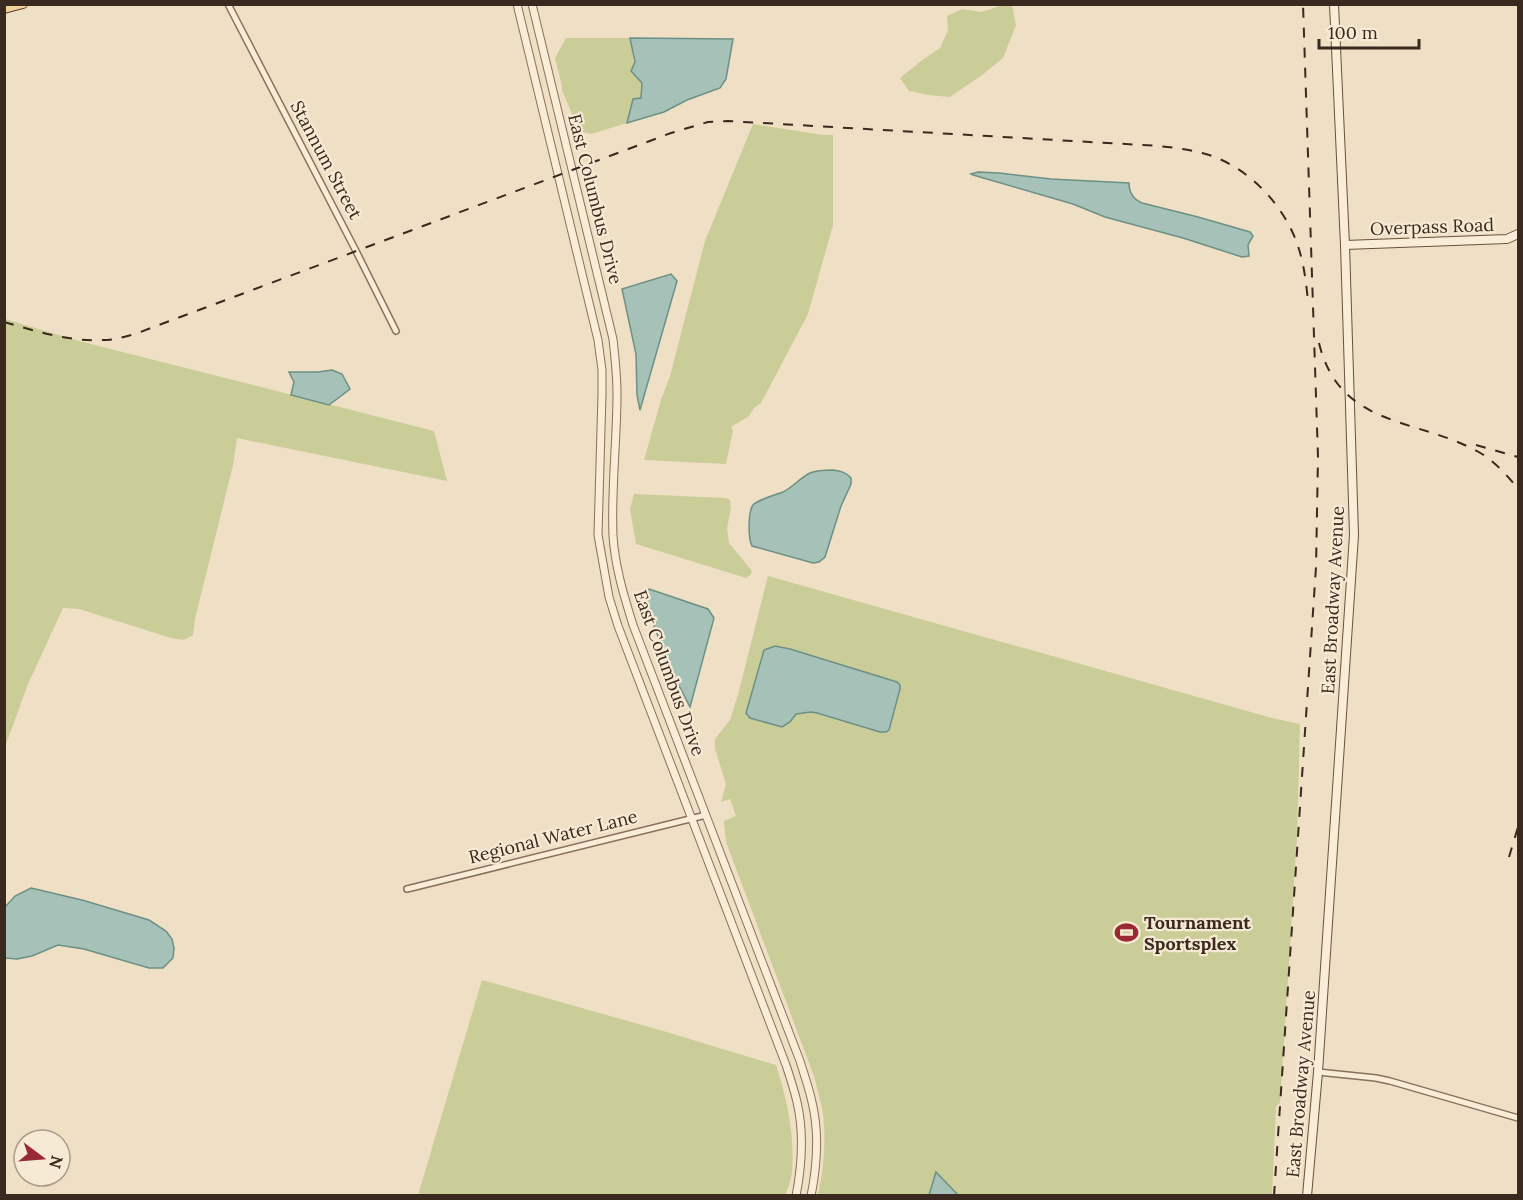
<svg xmlns="http://www.w3.org/2000/svg" width="1523" height="1200" font-family="Lora,serif">
<rect width="100%" height="100%" fill="#efdfc4"/>
<g fill="#cacd98" fill-rule="evenodd">
<polygon points="1012,5 1016,25 1003,58 982,75 950,97 929,95 909,91 900,78 921,61 940,48 948,30 947,16 962,9 981,12 1000,6"/>
<polygon points="566,38 630,38 636,77 643,83 641,98 633,99 627,123 591,134 579,131 562,90 562,86 555,58"/>
<polygon points="753,124 823,135 833,135 833,225 808,314 761,403 754,408 749,416 731,427 733,430 726,464 644,460 661,400 670,376 705,241"/>
<polygon points="5,319 79,341 434,431 447,481 237,438 233,465 195,619 193,635 184,640 171,638 79,609 63,608 28,684 5,747"/>
<polygon points="634,494 726,498 730,500 731,508 727,528 729,543 752,571 750,575 746,578 636,544 630,509"/>
<path d="M768,576l504,142 28,6 -3,112 -17,267 -4,3 -4,89h-314l-22,-23 -7,23h-111c6,-27 8,-53 5,-81 -2,-13 -6,-25 -9,-38l-88,-234 -2,-21 12,-5 -6,-17 -9,3 5,-18 -11,-35v-10l15,-19 9,-29zM775,646l15,3 107,33 3,3v4l-11,41 -3,2h-6l-69,-20 -15,2 -14,13 -32,-9 -4,-5 18,-63z"/>
<path d="M482,980l178,50 116,35c11,34 19,71 16,107 -1,8 -4,16 -7,23h-367z"/>
</g>
<g fill="#a6c2b8" stroke="#6c9085" stroke-width="1.5">
<polygon points="630,38 733,39 726,79 720,88 687,100 664,112 627,123 633,99 641,98 642,83 631,71 635,62"/>
<path d="M978,172l21,1 52,6 78,4c0,9 4,16 13,20l56,14 52,15 3,4 -5,9 1,11 -7,1 -59,-19 -78,-21 -32,-13 -100,-29 -2,-1z"/>
<polygon points="671,274 677,281 640,410 637,395 636,354 622,289"/>
<polygon points="332,370 342,374 350,389 329,405 291,395 294,382 289,372 318,372"/>
<path d="M833,470c7,1 13,2 18,8v6l-10,22 -16,51 -6,5 -6,1 -61,-17c-4,-8 -4,-34 1,-41 4,-5 22,-10 30,-13 10,-5 17,-14 27,-19 7,-3 15,-3 23,-3z"/>
<polygon points="649,589 708,609 714,618 690,707 672,672 642,596"/>
<polygon points="775,646 790,649 897,682 900,685 900,689 889,730 886,732 880,732 817,713 811,712 796,714 790,722 782,727 750,718 746,713 764,650"/>
<polygon points="31,888 82,900 149,920 166,931 172,939 174,948 173,958 163,968 149,968 84,949 58,945 32,956 17,959 5,958 5,907 15,896"/>
<polygon points="936,1172 958,1195 929,1195"/>
</g>
<g fill="none" stroke-linecap="round" stroke-linejoin="round">
<defs>
<g id="minor">
<polyline points="228,4 356,251 396,331"/>
<polyline points="407,889 706,815"/>
<polyline points="1318,1072 1376,1078 1390,1081 1518,1118"/>
</g>
<g id="tertiary">
<path d="M517,4l81,336 4,30v24l-4,141 11,62 9,29 168,439c4,12 8,24 11,37 7,30 5,63 -1,94"/>
<path d="M532,4l81,335c2,18 4,36 4,55 0,47 -6,94 -4,142 2,31 11,60 20,89l167,436c4,13 9,27 12,41 7,29 5,64 -1,94"/>
</g>
<g id="secondary">
<polyline points="1345,245 1507,239 1518,234"/>
<polyline points="1307,1196 1318,1072 1354,535 1345,245 1334,4"/>
</g>
<polyline id="primary" points="4,9 23,4"/>
</defs>
<use href="#minor" stroke="#89705a" stroke-width="8"/>
<use href="#tertiary" stroke="#89705a" stroke-width="9"/>
<use href="#secondary" stroke="#6b513d" stroke-width="10"/>
<use href="#primary" stroke="#573f2e" stroke-width="10"/>
<use href="#minor" stroke="#f9edd7" stroke-width="5"/>
<use href="#tertiary" stroke="#f9edd7" stroke-width="7"/>
<use href="#secondary" stroke="#f9edd7" stroke-width="8"/>
<use href="#primary" stroke="#f2d19c" stroke-width="8"/>
<g stroke="#39291e" stroke-width="2" stroke-dasharray="10 10" stroke-linecap="butt">
<path d="M4,322c32,9 65,20 99,18 11,0 21,-3 32,-6l536,-201 37,-11 20,-1 414,24c20,1 40,3 60,8 44,11 82,51 96,93 6,18 8,36 10,55"/>
<path d="M1319,343c21,87 101,74 163,111 14,9 26,22 36,35"/>
<polyline points="1476,445 1518,457"/>
<polyline points="1509,857 1518,827"/>
<polyline points="1274,1196 1316,567 1318,457 1303,4"/>
</g>
</g>
<defs>
<symbol id="stadium-bare" viewBox="-9 -9 18 18"><path d="M0-5a6.5 5 0 1 0 0 10a6.5 5 0 1 0 0-10ZM-3.5-1.8h7v3.6h-7Z" fill="#992a32" stroke="#f6ead4" stroke-width="2.5" paint-order="stroke"/></symbol>
</defs>
<g fill-rule="evenodd">
<use href="#stadium-bare" x="1110" y="916" width="33" height="33"/>
</g>
<g text-anchor="middle" stroke-width="4.5" stroke-linejoin="round" paint-order="stroke">
<g font-size="18" fill="#39291e" stroke="#f6ead4">
<text transform="translate(326 160) rotate(62)" y="6">Stannum Street</text>
<text transform="translate(595 199) rotate(76)" y="6">East Columbus Drive</text>
<text transform="translate(1432 227) rotate(-2)" y="6">Overpass Road</text>
<text transform="translate(1333 600) rotate(-87)" y="6">East Broadway Avenue</text>
<text transform="translate(669 673) rotate(70)" y="6">East Columbus Drive</text>
<text transform="translate(553 837) rotate(-14)" y="6">Regional Water Lane</text>
<text transform="translate(1301 1084) rotate(-85)" y="6">East Broadway Avenue</text>
</g>
<g font-size="18" font-weight="bold" fill="#39291e" stroke="#f6ead4" text-anchor="start">
<text x="1144" y="929">Tournament<tspan x="1144" dy="21">Sportsplex</tspan></text>
</g>
</g>
<rect width="1523" height="1200" fill="none" stroke="#39291e" stroke-width="12"/>
<g transform="translate(42 1158) rotate(106)"><circle r="28" fill="#f6ead4" stroke="#aa9d8b" stroke-width="1.5"/>
<path d="M0-4.5L10 22L0 15L-10 22Z" fill="#992a32"/>
<text y="-9" font-size="16" font-weight="bold" text-anchor="middle" fill="#39291e">N</text>
</g>
<path d="M1319 39v9h100v-9" fill="none" stroke="#39291e" stroke-width="3"/>
<text x="1328" y="39" font-size="18" fill="#39291e" stroke="#f6ead4" stroke-width="4.5" paint-order="stroke">100 m</text>
</svg>
